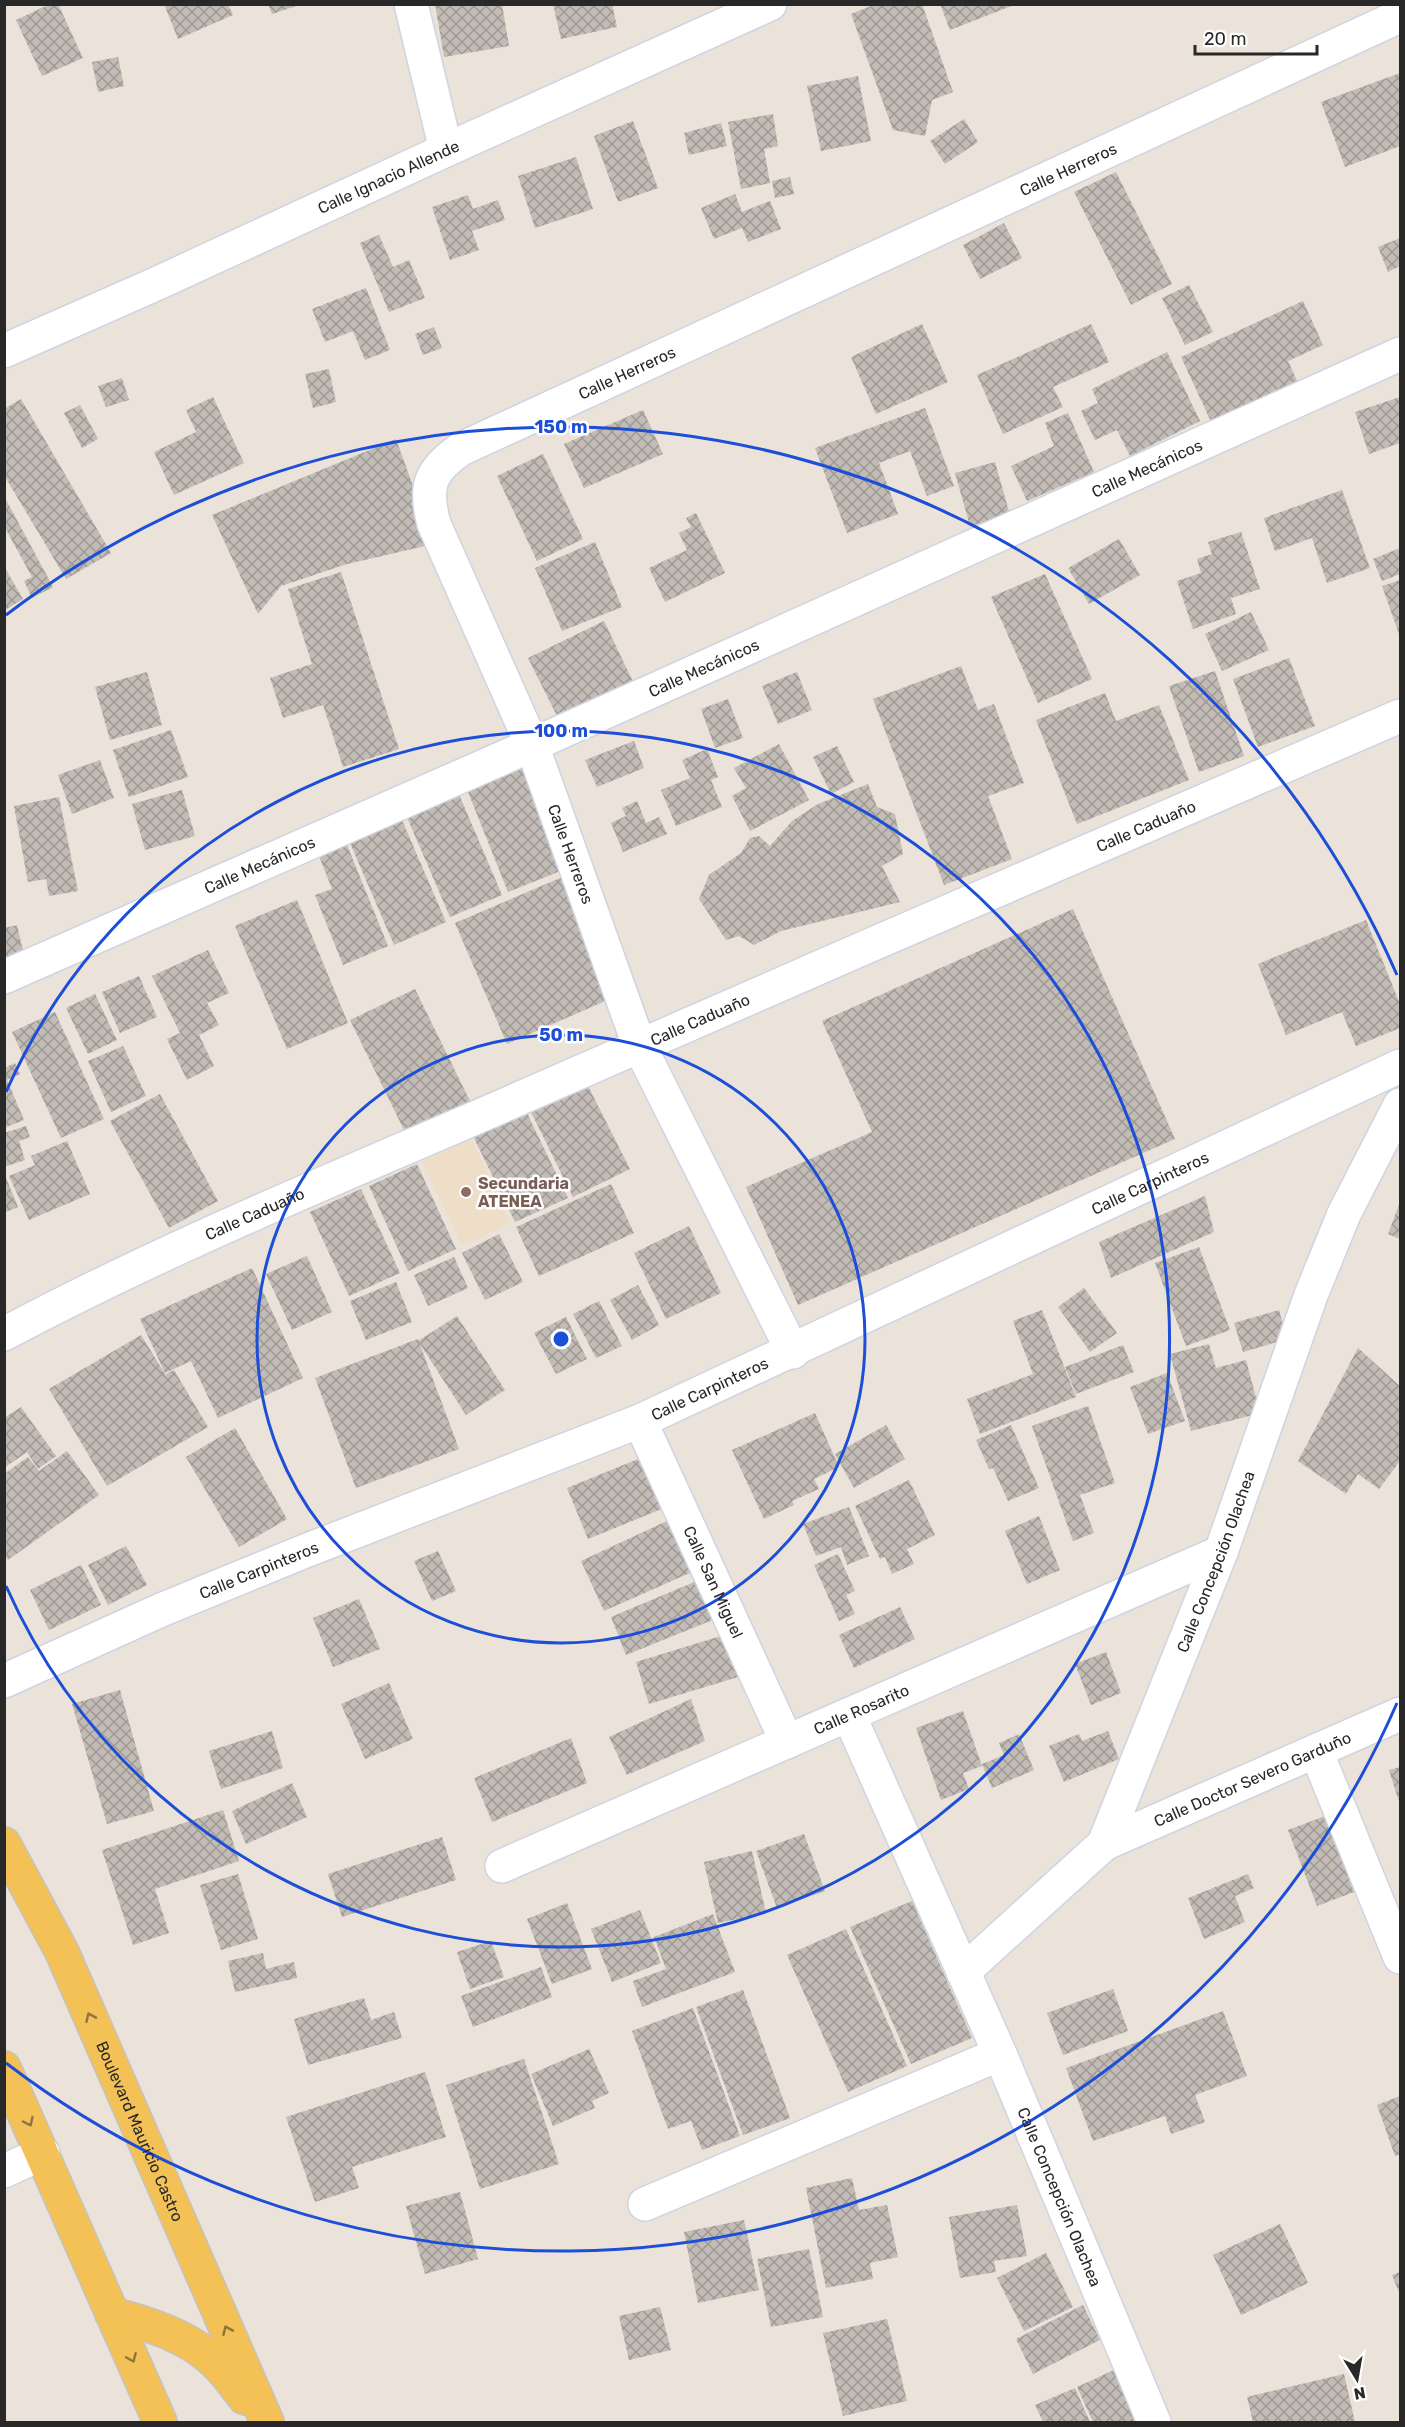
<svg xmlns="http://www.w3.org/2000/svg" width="1405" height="2427" font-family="Rubik,sans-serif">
<defs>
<pattern id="building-cross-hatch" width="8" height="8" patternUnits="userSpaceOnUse" patternTransform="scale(1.5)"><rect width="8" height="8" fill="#c3bcb6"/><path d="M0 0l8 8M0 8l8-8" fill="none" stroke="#9e9994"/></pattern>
</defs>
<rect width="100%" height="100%" fill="#ebe2d9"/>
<polygon fill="#eedec8" points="471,1138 510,1223 462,1246 422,1161"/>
<g fill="url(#building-cross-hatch)">
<polygon points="50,4 58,4 83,58 42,76 16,20"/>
<polygon points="164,4 228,4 233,15 178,39"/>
<polygon points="268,4 299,4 299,5 272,14"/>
<polygon points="435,4 502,4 509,46 444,57"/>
<polygon points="553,4 612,4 617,27 561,39"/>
<polygon points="876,4 922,4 953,92 932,100 925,136 893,130 851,14"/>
<polygon points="940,4 1014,4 1014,5 950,30"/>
<polygon points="118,57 124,86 98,92 92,62"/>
<polygon points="1400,73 1400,146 1345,167 1321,102"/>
<polygon points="858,76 871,141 821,151 807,86"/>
<polygon points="773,114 778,146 764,149 770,183 741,189 728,122"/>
<polygon points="964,119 978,142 945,164 930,141"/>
<polygon points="633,121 658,188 618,202 594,136"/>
<polygon points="721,123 727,146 689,155 684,133"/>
<polygon points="576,157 593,209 535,228 518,176"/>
<polygon points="1116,172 1172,284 1131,305 1074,192"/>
<polygon points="790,177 794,194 775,198 772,181"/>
<polygon points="735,194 742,212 770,201 781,229 748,242 742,228 714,239 701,208"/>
<polygon points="468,195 473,209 498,200 505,220 472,231 479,250 450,260 432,207"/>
<polygon points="1004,223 1022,258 980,279 963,245"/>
<polygon points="379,235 393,267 409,260 425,298 389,312 360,243"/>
<polygon points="1400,238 1400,266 1388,272 1378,247"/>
<polygon points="1189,285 1213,332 1185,345 1162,298"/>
<polygon points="366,288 390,350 365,360 353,331 325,342 312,309"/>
<polygon points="1303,301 1323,345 1288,361 1300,387 1213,426 1181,357"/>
<polygon points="922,324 948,382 876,414 851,357"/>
<polygon points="1091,324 1109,362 1053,387 1063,407 1003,434 977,375"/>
<polygon points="434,327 442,348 423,355 415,334"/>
<polygon points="1167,352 1200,421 1130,456 1117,430 1095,440 1081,411 1098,403 1092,389"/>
<polygon points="329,369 336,402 313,408 305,374"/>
<polygon points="122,378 129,400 106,407 98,386"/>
<polygon points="213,397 244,463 174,495 154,452 196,432 186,410"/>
<polygon points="1400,397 1400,443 1369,454 1355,412"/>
<polygon points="21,399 111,553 66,579 4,475 4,409"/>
<polygon points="80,405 98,439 82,448 64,413"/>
<polygon points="925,408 954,486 927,496 910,451 879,463 898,514 847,533 815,448"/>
<polygon points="643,410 663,454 584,488 564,444"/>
<polygon points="1068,413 1094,472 1027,501 1011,466 1054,446 1045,423"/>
<polygon points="396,439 434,544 347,564 281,586 258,614 212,515"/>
<polygon points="543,454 583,539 537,561 497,476"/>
<polygon points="995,462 1010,515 970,526 955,473"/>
<polygon points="1342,490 1370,568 1327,583 1312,538 1275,551 1264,518"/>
<polygon points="4,496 53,587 32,598 24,581 32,577 4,526"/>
<polygon points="696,513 725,573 665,602 649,568 687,550 679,533 691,527 686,518"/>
<polygon points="1241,532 1260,589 1231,598 1236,614 1193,629 1177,581 1201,573 1197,559 1212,554 1208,542"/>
<polygon points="1119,539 1140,575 1089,604 1068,568"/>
<polygon points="595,542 622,607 562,631 535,568"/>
<polygon points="1400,548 1400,574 1382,581 1373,559"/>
<polygon points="5,568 23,599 5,610"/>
<polygon points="341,572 399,749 343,767 323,705 283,718 270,678 312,664 288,589"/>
<polygon points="1045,574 1092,679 1038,703 991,597"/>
<polygon points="1400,580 1400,637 1382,586"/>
<polygon points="1251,612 1269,650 1222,671 1205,634"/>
<polygon points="604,621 635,686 560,722 528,658"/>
<polygon points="1289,658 1315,726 1258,747 1233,679"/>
<polygon points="961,666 978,710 994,704 1024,783 988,796 1012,859 944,885 873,699"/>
<polygon points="1215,671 1244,756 1199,772 1169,686"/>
<polygon points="147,672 162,725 110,740 95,687"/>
<polygon points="797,672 812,710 778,724 762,686"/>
<polygon points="1105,693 1116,721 1159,705 1189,780 1077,824 1036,720"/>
<polygon points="728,699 743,738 715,748 701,709"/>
<polygon points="171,730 188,777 129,797 113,750"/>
<polygon points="634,741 644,768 597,787 585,760"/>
<polygon points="779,744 809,800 750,831 732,796 746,788 734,768"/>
<polygon points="837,746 854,782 831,794 813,757"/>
<polygon points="707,749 718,777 711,780 722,807 676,826 661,790 690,778 682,760"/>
<polygon points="100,760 114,798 72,814 58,775"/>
<polygon points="525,763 568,868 508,892 466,787"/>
<polygon points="868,784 877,807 895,814 903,854 882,866 900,902 781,931 754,945 739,936 726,940 699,899 709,875 741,853 750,838 759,836 770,846 792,821 818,804"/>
<polygon points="182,790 195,836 145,850 132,804"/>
<polygon points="458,792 502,895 450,917 406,815"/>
<polygon points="59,797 78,891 49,896 46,879 28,882 14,806"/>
<polygon points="637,801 646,823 659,817 667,834 623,852 611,823 626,816 622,808"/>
<polygon points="402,820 446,922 394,945 350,843"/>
<polygon points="347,845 388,946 343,965 315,895 332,889 319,856"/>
<polygon points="567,875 619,995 507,1044 455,923"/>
<polygon points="297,900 348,1023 287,1049 235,926"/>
<polygon points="1073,909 1175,1139 798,1305 746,1187 872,1132 822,1021"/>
<polygon points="1366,920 1400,1004 1400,1028 1356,1046 1342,1012 1286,1035 1258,964"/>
<polygon points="17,925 24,955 4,959 4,928"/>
<polygon points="208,950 229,993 207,1003 219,1025 199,1035 214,1066 187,1080 167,1039 180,1033 152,976"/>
<polygon points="139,976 157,1017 120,1033 102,992"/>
<polygon points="415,989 470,1101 405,1132 350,1020"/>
<polygon points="95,994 117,1040 88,1054 66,1008"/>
<polygon points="55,1012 104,1119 61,1138 12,1032"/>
<polygon points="123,1046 146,1096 111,1112 88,1061"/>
<polygon points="15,1063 20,1074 7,1080 24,1120 4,1128 4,1068"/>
<polygon points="586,1082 630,1169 573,1197 530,1110"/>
<polygon points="160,1094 218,1201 169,1228 110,1121"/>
<polygon points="526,1111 568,1198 515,1222 473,1136"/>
<polygon points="26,1126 30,1137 19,1141 25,1160 4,1167 4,1133"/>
<polygon points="67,1141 90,1194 29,1220 9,1176 35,1165 31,1156"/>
<polygon points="417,1164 456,1249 408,1271 369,1186"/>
<polygon points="4,1173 18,1207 4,1213"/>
<polygon points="611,1184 634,1233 539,1276 516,1227"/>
<polygon points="361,1189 400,1273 349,1296 310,1212"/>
<polygon points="1205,1196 1214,1232 1111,1278 1099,1242"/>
<polygon points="1400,1202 1400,1239 1388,1234"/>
<polygon points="689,1226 721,1293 666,1319 634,1253"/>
<polygon points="499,1234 523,1282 485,1300 462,1253"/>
<polygon points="1199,1247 1230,1330 1186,1346 1155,1263"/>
<polygon points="307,1256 332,1312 292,1330 266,1274"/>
<polygon points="454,1257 468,1288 428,1306 414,1275"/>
<polygon points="252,1268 303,1378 218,1418 191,1361 165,1373 140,1319"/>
<polygon points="396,1282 412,1322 366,1340 350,1301"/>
<polygon points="638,1285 659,1325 632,1340 610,1300"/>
<polygon points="1084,1288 1117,1333 1090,1352 1058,1307"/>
<polygon points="599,1301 622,1346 596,1358 573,1314"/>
<polygon points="1042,1310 1076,1397 980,1434 967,1399 1033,1374 1013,1321"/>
<polygon points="1279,1310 1287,1339 1243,1352 1234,1323"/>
<polygon points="457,1316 505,1390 466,1415 418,1341"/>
<polygon points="566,1317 587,1359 556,1374 534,1333"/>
<polygon points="141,1335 167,1377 166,1374 174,1370 208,1427 107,1486 49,1389"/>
<polygon points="418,1339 459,1449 356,1488 315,1378"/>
<polygon points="1209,1344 1216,1368 1246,1360 1260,1413 1191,1431 1170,1354"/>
<polygon points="1123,1345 1134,1372 1076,1394 1065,1367"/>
<polygon points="1358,1348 1400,1386 1400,1461 1379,1489 1358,1474 1346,1494 1298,1461"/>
<polygon points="1167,1373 1185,1421 1148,1434 1130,1387"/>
<polygon points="1088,1406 1115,1483 1080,1495 1094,1533 1073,1541 1032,1426"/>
<polygon points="21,1407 56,1456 38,1469 27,1452 4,1468 4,1418"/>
<polygon points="815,1413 839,1467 814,1479 819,1489 792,1501 794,1505 764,1519 732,1450"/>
<polygon points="886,1425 905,1459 854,1488 835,1454"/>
<polygon points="1011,1425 1039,1488 1008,1501 993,1468 989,1469 976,1440"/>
<polygon points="235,1428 287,1519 239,1547 186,1457"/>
<polygon points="67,1451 99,1495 8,1560 4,1554 4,1474 28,1457 39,1471"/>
<polygon points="643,1457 664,1508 588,1539 567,1488"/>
<polygon points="909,1480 935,1535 907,1549 914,1564 892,1574 885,1557 880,1559 855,1506"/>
<polygon points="849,1507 869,1556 847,1565 841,1547 816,1556 803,1524"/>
<polygon points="1039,1516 1060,1570 1027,1584 1005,1531"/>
<polygon points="669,1520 692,1572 604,1611 581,1561"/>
<polygon points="126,1546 147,1585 108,1605 88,1565"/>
<polygon points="438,1551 456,1591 432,1601 414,1561"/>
<polygon points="838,1554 855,1591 846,1595 855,1614 839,1621 814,1565"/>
<polygon points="81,1565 101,1605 49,1630 30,1590"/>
<polygon points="699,1580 715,1619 626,1655 611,1617"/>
<polygon points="359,1599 380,1649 333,1667 313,1618"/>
<polygon points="900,1607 915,1639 854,1668 839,1635"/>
<polygon points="724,1635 738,1677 649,1704 636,1662"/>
<polygon points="1106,1652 1121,1693 1091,1705 1075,1664"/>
<polygon points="389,1683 413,1739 365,1759 341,1704"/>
<polygon points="120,1690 154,1811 107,1824 72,1704"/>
<polygon points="691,1699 705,1741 627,1775 609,1737"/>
<polygon points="963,1711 982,1766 963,1773 969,1789 941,1800 916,1728"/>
<polygon points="272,1731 283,1768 221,1789 209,1751"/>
<polygon points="1108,1731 1119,1759 1064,1782 1049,1746 1079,1734 1082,1741"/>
<polygon points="1019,1734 1034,1770 992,1788 982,1764 1004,1755 999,1743"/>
<polygon points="571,1738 587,1783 492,1822 474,1778"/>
<polygon points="1400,1767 1400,1805 1389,1770"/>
<polygon points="292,1783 307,1817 246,1844 232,1811"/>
<polygon points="223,1810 239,1861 155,1889 169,1933 133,1945 102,1850"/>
<polygon points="1325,1816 1354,1892 1317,1906 1288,1830"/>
<polygon points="804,1834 825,1891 777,1908 756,1851"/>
<polygon points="442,1837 456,1880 342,1917 328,1874"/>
<polygon points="752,1851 766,1913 718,1923 704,1862"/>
<polygon points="238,1874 258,1939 221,1950 200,1885"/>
<polygon points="1248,1874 1254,1888 1235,1896 1245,1922 1204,1939 1188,1898"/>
<polygon points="912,1901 972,2038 911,2064 850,1927"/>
<polygon points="567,1903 592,1969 552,1984 527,1919"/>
<polygon points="640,1910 661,1963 612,1982 591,1929"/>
<polygon points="713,1914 735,1972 642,2007 633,1981 666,1969 654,1937"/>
<polygon points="846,1929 907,2066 848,2092 787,1955"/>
<polygon points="491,1941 504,1977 470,1989 457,1952"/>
<polygon points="263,1953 266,1969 294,1962 297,1978 235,1992 228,1961"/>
<polygon points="541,1967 552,1997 473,2027 461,1996"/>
<polygon points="1113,1989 1128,2031 1063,2055 1047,2013"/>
<polygon points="743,1990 790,2118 743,2135 696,2007"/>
<polygon points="364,1998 371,2020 394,2012 402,2038 308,2065 294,2019"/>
<polygon points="693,2008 740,2136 702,2150 691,2121 668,2129 632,2031"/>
<polygon points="1223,2011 1247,2076 1195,2095 1205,2122 1171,2134 1165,2116 1093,2141 1066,2068"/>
<polygon points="589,2049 609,2093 592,2101 595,2108 553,2126 531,2074"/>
<polygon points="524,2059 559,2164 480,2189 446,2085"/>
<polygon points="425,2072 446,2137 352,2167 359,2188 315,2202 286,2117"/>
<polygon points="1400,2096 1400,2154 1395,2156 1377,2105"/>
<polygon points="852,2178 859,2210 887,2205 898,2257 870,2263 873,2279 826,2288 806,2188"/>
<polygon points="460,2192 478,2259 425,2274 406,2206"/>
<polygon points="1017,2205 1027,2256 994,2261 996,2272 960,2278 949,2217"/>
<polygon points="744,2220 759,2290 698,2303 684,2232"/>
<polygon points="1280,2224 1308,2283 1241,2315 1213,2255"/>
<polygon points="809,2249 823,2317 771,2327 757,2259"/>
<polygon points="1046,2253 1073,2307 1024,2331 997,2278"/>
<polygon points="1400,2272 1400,2295 1392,2275"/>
<polygon points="1083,2305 1100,2340 1033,2374 1016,2339"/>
<polygon points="660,2307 671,2350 629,2360 619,2316"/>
<polygon points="887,2319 907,2401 843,2416 823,2333"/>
<polygon points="1114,2370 1138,2422 1093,2422 1077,2387"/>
<polygon points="1344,2374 1355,2422 1253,2422 1247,2397"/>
<polygon points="1075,2388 1090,2422 1043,2422 1035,2405"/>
</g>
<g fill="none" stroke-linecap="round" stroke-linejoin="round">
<defs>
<g id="minor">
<polyline points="411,4 446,150"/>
<path id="s1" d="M4,351l154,-68 288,-133 324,-146"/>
<path id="s2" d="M4,977l528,-232 868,-391"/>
<path id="s3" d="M4,1334c163,-87 334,-156 503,-230 297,-131 595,-259 893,-388"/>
<path id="s4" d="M793,1352l-154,-307 -107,-300 -98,-221c-10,-37 -5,-53 27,-75l939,-433"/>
<path id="s5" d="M640,1421l147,321"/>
<path id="s6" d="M4,1681l157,-71 144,-59 335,-130 760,-355"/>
<path id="s7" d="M849,1715l151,339 154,368"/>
<polyline points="1316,1751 1400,1957"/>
<path id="s8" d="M1104,1844l296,-130"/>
<path id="s9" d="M502,1866l719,-314"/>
<path id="s10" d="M963,1972l141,-128 117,-292 90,-257 33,-81 56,-109"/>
<polyline points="4,2171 43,2153"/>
<polyline points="645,2204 1000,2054"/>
</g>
<g id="major">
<path id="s11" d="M4,1844l58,108 205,470"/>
<polyline points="4,2068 160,2422"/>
<path d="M112,2314c37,10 79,23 106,51 10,10 18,22 27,33"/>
</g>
</defs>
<use href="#minor" stroke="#ced4e2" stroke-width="36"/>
<use href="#major" stroke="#c3c3c3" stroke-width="36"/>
<use href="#minor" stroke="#fff" stroke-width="33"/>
<use href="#major" stroke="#f4c156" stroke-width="33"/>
</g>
<defs><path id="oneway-chevron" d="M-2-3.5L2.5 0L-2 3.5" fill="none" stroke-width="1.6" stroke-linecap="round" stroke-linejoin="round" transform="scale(1.5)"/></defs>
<g stroke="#8e743f">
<use href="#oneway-chevron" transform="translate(90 2017) rotate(-114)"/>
<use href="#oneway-chevron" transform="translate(29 2122) rotate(65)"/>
<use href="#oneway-chevron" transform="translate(227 2330) rotate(-114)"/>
<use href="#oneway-chevron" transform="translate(132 2358) rotate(67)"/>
</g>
<g fill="none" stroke="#1d4ed8" stroke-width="3">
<circle cx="561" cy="1339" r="304"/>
<path d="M6 1092A608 608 0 1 1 6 1586"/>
<path d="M1397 1703A912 912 0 0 1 6 2063M6 615A912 912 0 0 1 1397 975"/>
</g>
<circle fill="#8d6e63" stroke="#fff" stroke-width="2" cx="466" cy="1192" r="6"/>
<g text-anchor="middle" stroke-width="5" stroke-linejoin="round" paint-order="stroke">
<g font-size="16" fill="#282828" stroke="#fff">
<text dy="6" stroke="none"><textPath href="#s4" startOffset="1660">Calle Herreros</textPath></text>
<text dy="6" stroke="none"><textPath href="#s1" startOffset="422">Calle Ignacio Allende</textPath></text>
<text dy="6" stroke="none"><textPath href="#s4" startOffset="1174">Calle Herreros</textPath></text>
<text dy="6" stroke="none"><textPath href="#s2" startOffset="1251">Calle Mecánicos</textPath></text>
<text dy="6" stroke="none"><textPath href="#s2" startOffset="765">Calle Mecánicos</textPath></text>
<text dy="6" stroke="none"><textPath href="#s3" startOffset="1250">Calle Caduaño</textPath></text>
<text transform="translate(571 854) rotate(70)" y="6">Calle Herreros</text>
<text dy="6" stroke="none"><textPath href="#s2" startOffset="279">Calle Mecánicos</textPath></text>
<text dy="6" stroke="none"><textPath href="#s3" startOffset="764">Calle Caduaño</textPath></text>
<text dy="6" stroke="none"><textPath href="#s6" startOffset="1250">Calle Carpinteros</textPath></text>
<text dy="6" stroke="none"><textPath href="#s3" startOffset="278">Calle Caduaño</textPath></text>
<text dy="6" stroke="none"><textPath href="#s6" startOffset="764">Calle Carpinteros</textPath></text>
<text dy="6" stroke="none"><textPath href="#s10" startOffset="494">Calle Concepción Olachea</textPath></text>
<text dy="6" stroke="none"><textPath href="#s6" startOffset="278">Calle Carpinteros</textPath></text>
<text dy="6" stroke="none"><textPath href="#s5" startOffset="177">Calle San Miguel</textPath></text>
<text dy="6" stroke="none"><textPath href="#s9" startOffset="392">Calle Rosarito</textPath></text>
<text dy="6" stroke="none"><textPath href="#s8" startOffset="162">Calle Doctor Severo Garduño</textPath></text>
<text dy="6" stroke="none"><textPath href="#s11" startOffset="318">Boulevard Mauricio Castro</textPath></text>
<text dy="6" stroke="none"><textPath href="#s7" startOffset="526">Calle Concepción Olachea</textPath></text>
</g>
<g font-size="16" font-weight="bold" fill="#785e54" stroke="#fff" text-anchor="start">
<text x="478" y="1189">Secundaria<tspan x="478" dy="18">ATENEA</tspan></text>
</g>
</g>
<circle cx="561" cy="1339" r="9" fill="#1d4ed8" stroke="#fff" stroke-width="3"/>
<g font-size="18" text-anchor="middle" font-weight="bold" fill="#1d4ed8" stroke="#fff" stroke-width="5" stroke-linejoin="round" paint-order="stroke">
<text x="561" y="433">150 m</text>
<text x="561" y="737">100 m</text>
<text x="561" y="1041">50 m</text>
</g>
<rect width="1405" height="2427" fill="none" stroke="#282828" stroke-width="12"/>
<g transform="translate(1357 2379) rotate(169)" stroke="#ffffff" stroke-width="4.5" paint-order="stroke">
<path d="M0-4.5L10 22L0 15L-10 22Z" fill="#282828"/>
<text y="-9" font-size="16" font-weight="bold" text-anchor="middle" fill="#282828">N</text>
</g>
<path d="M1195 45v9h122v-9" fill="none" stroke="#282828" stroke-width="3"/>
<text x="1204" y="45" font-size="18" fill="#282828" stroke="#ffffff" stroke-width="4.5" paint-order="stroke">20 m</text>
</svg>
